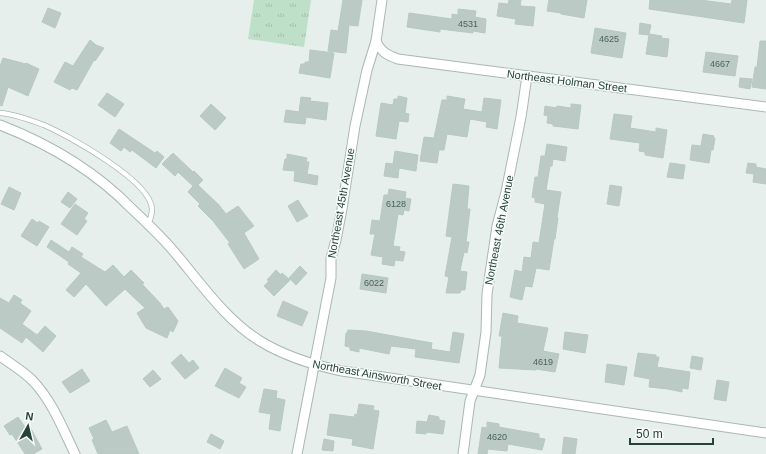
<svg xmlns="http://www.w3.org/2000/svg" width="766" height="454" font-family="Arial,sans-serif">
<defs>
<pattern id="grass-tufts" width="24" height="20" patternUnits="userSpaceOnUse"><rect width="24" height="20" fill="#bfe0c8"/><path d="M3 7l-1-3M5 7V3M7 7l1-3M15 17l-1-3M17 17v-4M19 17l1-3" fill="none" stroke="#a4c1ad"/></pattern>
</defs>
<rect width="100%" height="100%" fill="#e6efeb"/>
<polygon fill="url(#grass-tufts)" points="254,0 311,0 304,47 248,39"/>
<g fill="#bbcac4" stroke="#b8c9c2">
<polygon points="343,0 362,0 358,26 349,25 346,53 328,51 331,30 338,31"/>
<polygon points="509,0 521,0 520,6 535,7 533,26 515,24 516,19 497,16 499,3 508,4"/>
<polygon points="549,0 587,0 584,18 561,14 561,13 547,11"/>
<polygon points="650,0 700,0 731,4 732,0 747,0 744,23 649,9"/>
<polygon points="48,8 61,13 55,28 42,22"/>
<polygon points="458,9 476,11 475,17 486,19 485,33 473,31 473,33 440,29 440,32 407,27 409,13 452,19 452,14 458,15"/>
<polygon points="640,23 651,25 649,34 662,36 661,38 669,39 667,57 646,54 649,35 639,34"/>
<polygon points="595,28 626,33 622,58 591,53"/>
<polygon points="90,40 96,45 104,48 95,61 94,60 77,90 72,88 70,90 54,82 65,62 73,66"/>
<polygon points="760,41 766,41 766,89 752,87 755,67 757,67"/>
<polygon points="310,50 334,53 330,78 299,73 301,64 305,64 305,62 309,62"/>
<polygon points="706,52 738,56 735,76 703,72"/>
<polygon points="3,58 26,64 26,63 39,69 28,96 8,87 2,106 0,105 0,66"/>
<polygon points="740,78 752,79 750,89 739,87"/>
<polygon points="107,93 124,104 115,117 98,105"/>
<polygon points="398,96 407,98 405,113 409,114 408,122 399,121 396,139 376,136 381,103 393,105 394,99 398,99"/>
<polygon points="447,96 465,99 463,109 482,112 484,98 501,100 497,129 486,127 487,122 470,119 467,137 447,134 444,150 439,150 437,163 420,161 424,137 434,138 442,100 447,100"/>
<polygon points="301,97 311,98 310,101 328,103 326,120 306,117 305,124 284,122 286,110 299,112"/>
<polygon points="211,104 226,118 215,130 200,116"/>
<polygon points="571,104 581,105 578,129 553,126 553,124 547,123 548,116 544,115 545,106 556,108 557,106 571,108"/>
<polygon points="614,114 632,116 630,128 656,132 656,128 667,130 663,158 645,155 645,152 639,151 640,143 610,139"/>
<polygon points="119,129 155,153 157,151 164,157 156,168 132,150 130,152 124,147 121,151 110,143"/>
<polygon points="703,134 714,136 713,138 715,138 713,150 711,150 709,163 690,160 692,145 701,146"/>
<polygon points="547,144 567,147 565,161 553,159 552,166 550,166 546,190 561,192 557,217 558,218 555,239 554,239 549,270 536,268 532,287 525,286 522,300 510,297 515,270 522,272 524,257 531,258 533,242 539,243 545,204 535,202 535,198 532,197 535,177 538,177 541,156 545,156"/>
<polygon points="395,151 418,155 416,171 399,168 398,178 384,176 386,163 393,164"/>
<polygon points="173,153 193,172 194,171 203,180 198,185 219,205 226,214 238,206 254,226 244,233 259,259 244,269 228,244 230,243 213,221 198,206 200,204 188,192 193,186 178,172 175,176 162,164"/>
<polygon points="287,154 307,158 306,162 309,162 307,174 318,176 317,185 294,181 295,171 283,170 285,159 287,159"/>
<polygon points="670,163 685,165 683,179 667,177"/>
<polygon points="748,163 756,164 756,167 766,169 766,184 753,182 754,174 746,173"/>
<polygon points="453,184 469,186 467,209 470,209 466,242 469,242 467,253 464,252 460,271 467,272 465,290 461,290 460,293 446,293 449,277 445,276 452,237 446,236"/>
<polygon points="610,185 622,187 619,206 607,204"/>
<polygon points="9,187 21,193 14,210 1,204"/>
<polygon points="389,189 406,192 405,198 411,199 409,211 404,210 403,215 398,214 393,246 400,247 399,251 405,252 403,261 395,260 394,266 382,264 383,257 371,255 375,234 370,234 372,220 380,221 384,195 388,195"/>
<polygon points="68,192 77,199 70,208 61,202"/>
<polygon points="298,200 308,216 297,222 288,206"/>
<polygon points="75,204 88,213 84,219 87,221 77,235 61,224"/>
<polygon points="32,219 38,223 39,221 49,227 37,246 21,236"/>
<polygon points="51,240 69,252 72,247 83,254 81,257 105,272 113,265 124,277 131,270 144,283 142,284 160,303 164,309 168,307 178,321 173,332 170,330 167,338 146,328 137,313 145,308 125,289 106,306 86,284 74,297 66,290 81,273 68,264 69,262 47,247"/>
<polygon points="300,266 307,273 296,285 289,278"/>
<polygon points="276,270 281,275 282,273 290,280 274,296 264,286 269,281 267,280"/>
<polygon points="362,274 388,278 386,293 360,289"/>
<polygon points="14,295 22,300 20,303 31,311 22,324 37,335 45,326 56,336 43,352 26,337 22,343 0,328 0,298 9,303"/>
<polygon points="283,301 308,312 302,326 277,316"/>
<polygon points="503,313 518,316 517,323 548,328 543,351 559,354 555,372 536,369 536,370 499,368 502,336 499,336"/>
<polygon points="348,330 366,331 432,343 431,349 450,352 453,332 464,334 459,363 415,357 416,349 391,346 389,354 359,348 359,352 350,350 350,347 345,346 346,333 347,333"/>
<polygon points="565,332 588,335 585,353 563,349"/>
<polygon points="638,353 656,355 656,357 659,357 657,367 690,372 688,389 682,388 682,392 668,389 649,387 650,379 634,376"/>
<polygon points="181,354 189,363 193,360 199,368 185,379 171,363"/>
<polygon points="692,356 703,358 701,370 690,368"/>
<polygon points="607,364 627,367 624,385 605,382"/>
<polygon points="225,368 242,378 239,383 246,387 239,398 215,386"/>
<polygon points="82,369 90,381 70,393 62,382"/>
<polygon points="153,370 161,379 150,387 143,379"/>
<polygon points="717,380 729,382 726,401 714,399"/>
<polygon points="264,389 277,391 276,398 285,400 280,431 269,429 271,414 259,412"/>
<polygon points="359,404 374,406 373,410 379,411 373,449 352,445 353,439 327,435 330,414 354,417 355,414 357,415"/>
<polygon points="429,415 439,417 439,420 445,421 443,434 426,432 426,434 416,433 417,421 427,422"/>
<polygon points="18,417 25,427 29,425 42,449 33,454 25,454 12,434 10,435 4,426"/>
<polygon points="106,420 112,432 127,426 139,454 98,454 92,440 94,439 89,428"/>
<polygon points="487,422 499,424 499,427 504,428 539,434 539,438 545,439 542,450 508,444 507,451 488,449 487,454 478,454 482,427 487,428"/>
<polygon points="211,434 224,441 220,449 207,442"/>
<polygon points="564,437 577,439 575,454 562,454"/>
<polygon points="324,439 334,441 333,451 322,450"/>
</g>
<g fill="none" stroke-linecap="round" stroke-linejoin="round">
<defs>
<path id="service" d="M0,113c15,1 30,7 44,12 25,11 107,56 108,84 0,5 -2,11 -4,15"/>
<g id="minor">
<path d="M376,41c5,11 11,14 22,18l368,48"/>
<path d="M0,125c49,19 95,46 132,84 15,14 31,29 44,45 26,31 50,66 84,87 26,16 53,24 82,30l424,62"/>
<path d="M0,356c11,8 23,15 33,25 19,20 30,48 42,73"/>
<polyline points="297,454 331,278 331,258 336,240 342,209 355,126 367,70 376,41 382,0"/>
<polyline points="463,454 470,401 480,375 486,332 487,294 497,226 506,192 521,117 527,76"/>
</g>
</defs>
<use href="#service" stroke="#a8b8b2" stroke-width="6"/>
<use href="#minor" stroke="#a8b8b2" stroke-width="11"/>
<use href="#service" stroke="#fff" stroke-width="4.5"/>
<use href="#minor" stroke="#fff" stroke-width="9"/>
</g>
<g text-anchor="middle" stroke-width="3" stroke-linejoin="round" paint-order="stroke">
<g font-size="9" fill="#4a645c">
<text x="468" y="27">4531</text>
<text x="609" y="42">4625</text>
<text x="720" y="67">4667</text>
<text x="396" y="207">6128</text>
<text x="374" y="286">6022</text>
<text x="543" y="365">4619</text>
<text x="497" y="440">4620</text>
</g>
<g font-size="11" fill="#24423a" stroke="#f7fbf9">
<text transform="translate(567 81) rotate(7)" y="4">Northeast Holman Street</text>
<text transform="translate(341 203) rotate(-80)" y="4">Northeast 45th Avenue</text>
<text transform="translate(499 230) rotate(-79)" y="4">Northeast 46th Avenue</text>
<text transform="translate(377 375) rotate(10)" y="4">Northeast Ainsworth Street</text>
</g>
</g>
<g transform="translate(28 426) rotate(8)" stroke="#f7fbf9" stroke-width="3" paint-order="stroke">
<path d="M0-3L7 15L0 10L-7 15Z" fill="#24423a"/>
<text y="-6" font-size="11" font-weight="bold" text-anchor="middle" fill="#24423a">N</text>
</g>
<path d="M630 438v6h83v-6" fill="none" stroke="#24423a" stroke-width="2"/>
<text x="636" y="438" font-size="12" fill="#24423a" stroke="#f7fbf9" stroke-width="3" paint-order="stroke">50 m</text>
</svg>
